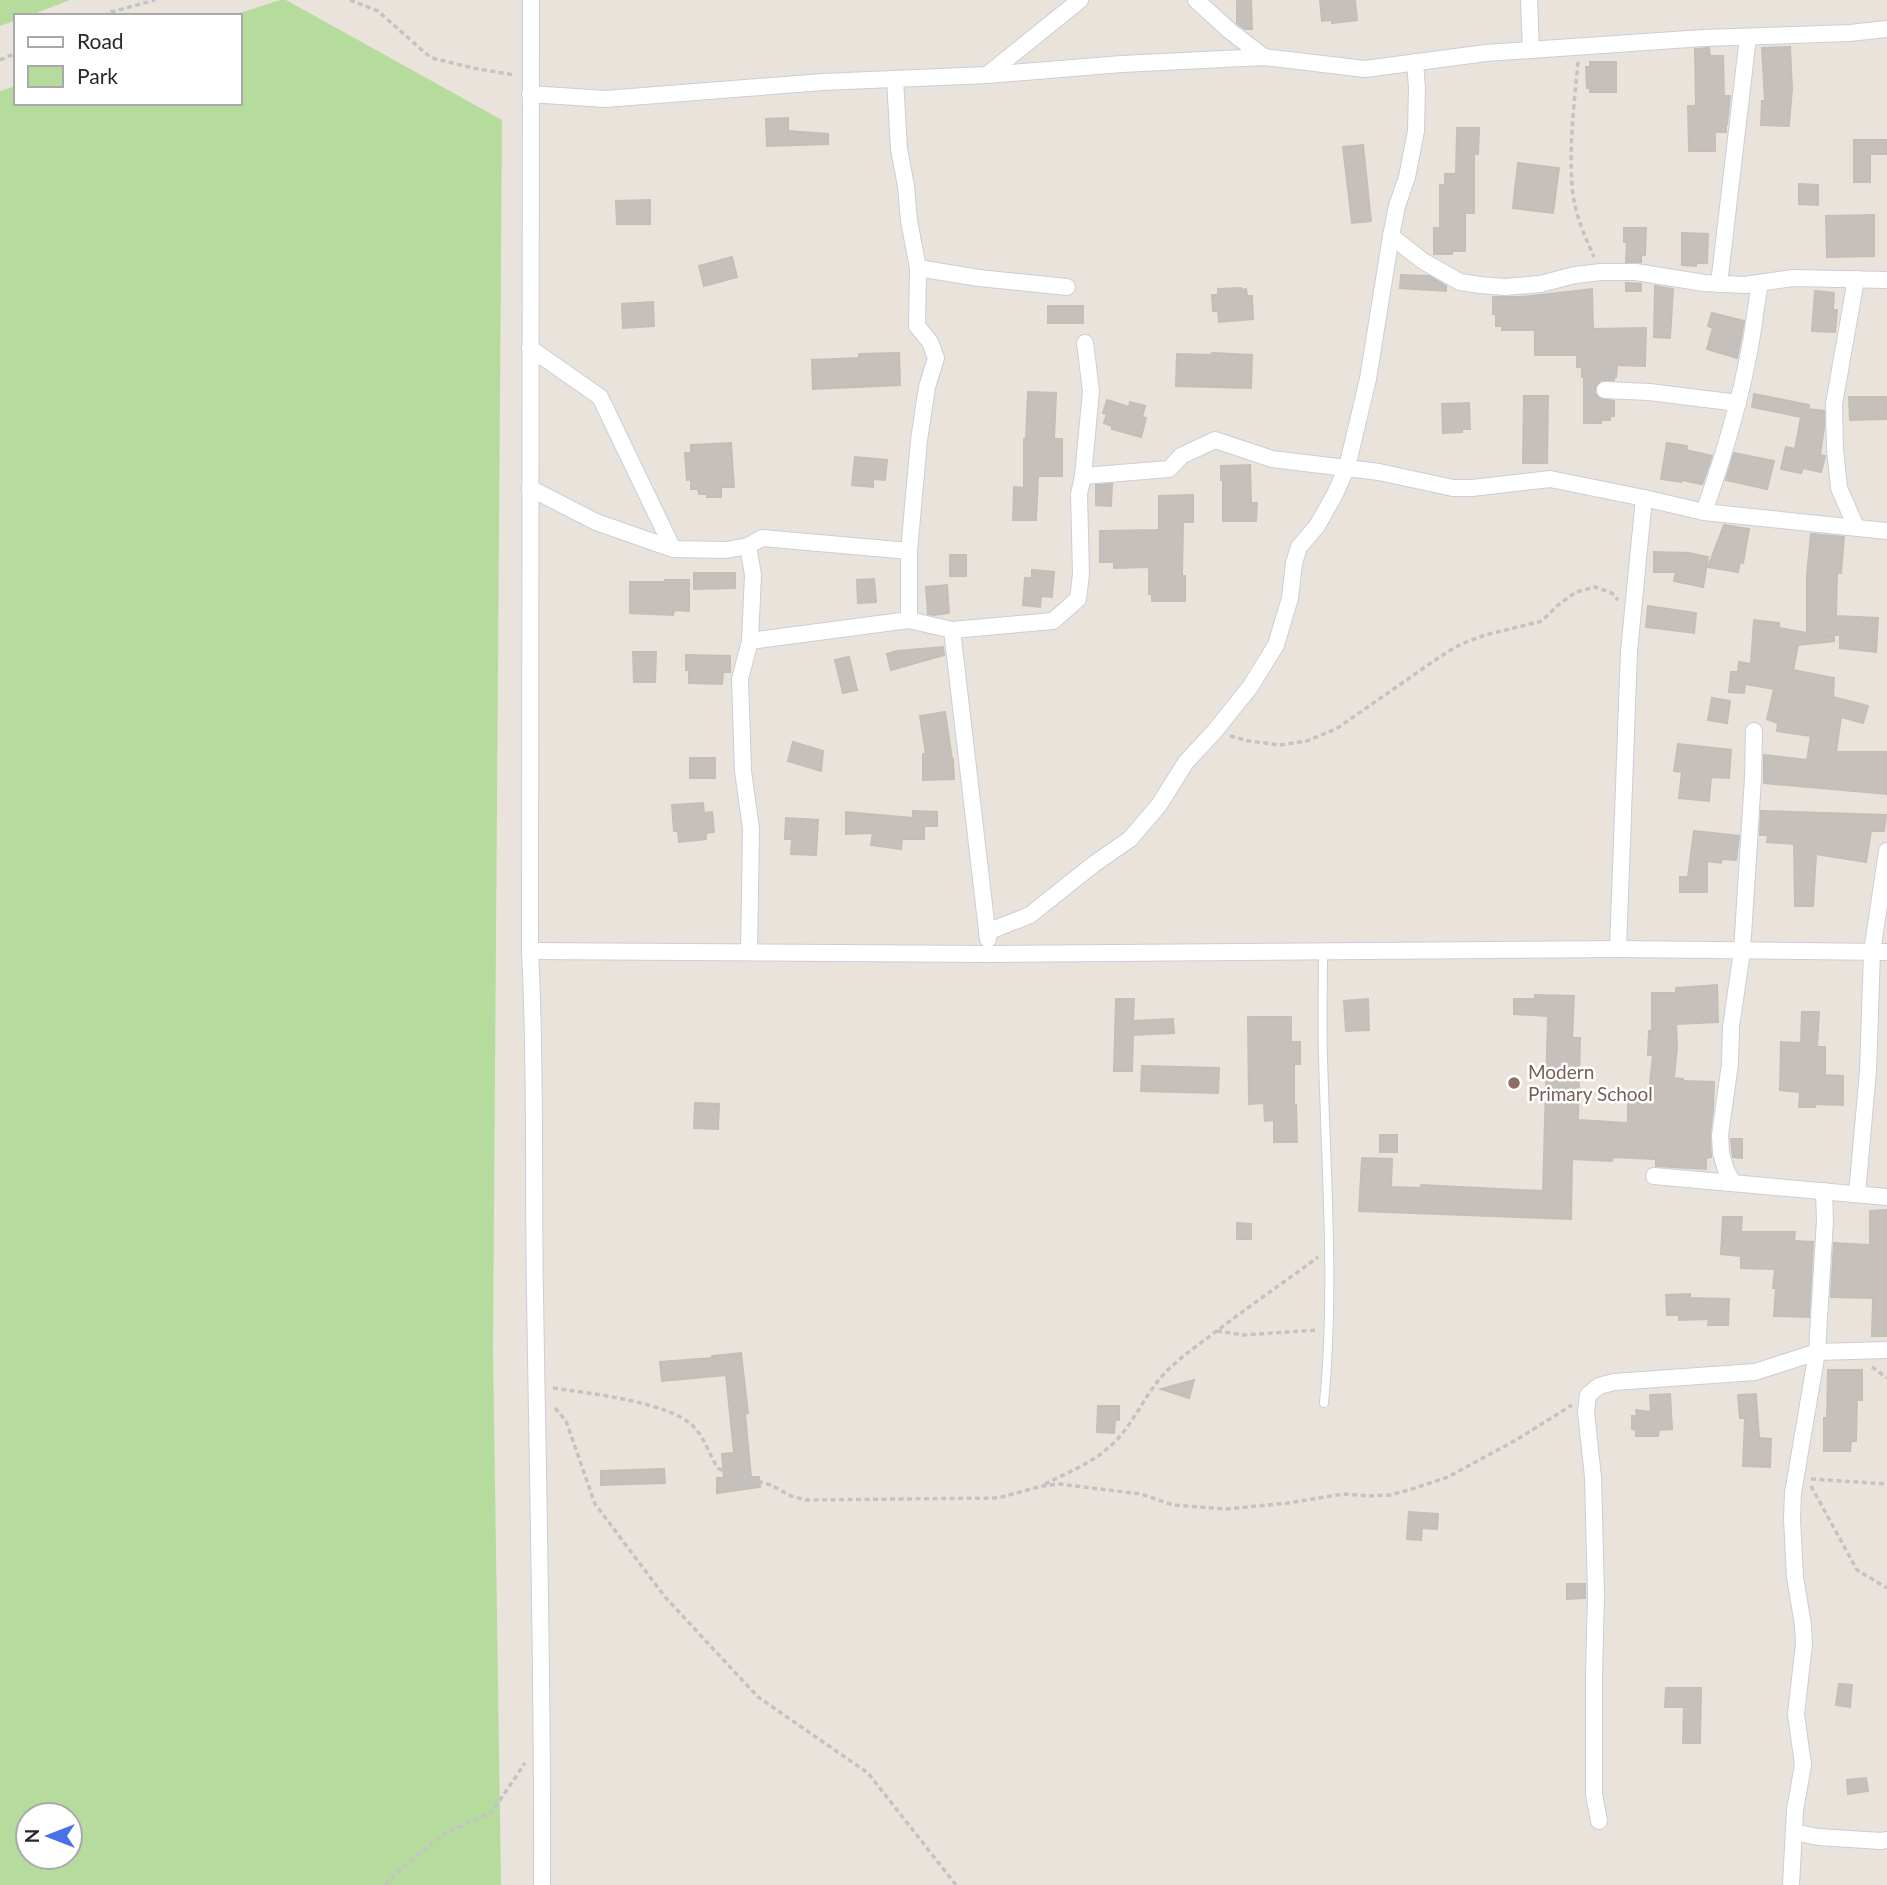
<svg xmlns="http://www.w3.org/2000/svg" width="1887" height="1885" font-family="Lato,sans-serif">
<rect width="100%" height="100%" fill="#eae3dc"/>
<g fill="#b6dc9d" fill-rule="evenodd">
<polygon points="0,0 70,0 28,16 16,16 16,20 0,26"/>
<path d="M280,0h6l216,120 -9,1229 8,536h-501v-1794l16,-5v17h224v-87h-9zM28,1815h42v42h-42z"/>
</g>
<g fill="#c5c0bb" stroke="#c5beb6" stroke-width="2">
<polygon points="1237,0 1251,0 1252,29 1245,29 1237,23"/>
<polygon points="1320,0 1355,0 1357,20 1332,23 1332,20 1322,21"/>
<polygon points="1790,47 1792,88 1789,126 1761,125 1762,101 1765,101 1762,48"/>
<polygon points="1709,48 1710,56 1723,56 1724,96 1730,96 1727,124 1726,124 1726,132 1715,132 1715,151 1689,151 1688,106 1696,106 1695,49"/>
<polygon points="1590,62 1616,62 1616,92 1590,92 1590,88 1587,88 1586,67 1590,67"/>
<polygon points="788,118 788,131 828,134 828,144 767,146 766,119"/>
<polygon points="1457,128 1479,128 1478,154 1474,154 1474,213 1465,213 1465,251 1452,251 1452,254 1434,254 1434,228 1440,228 1440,185 1445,185 1445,174 1456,174"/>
<polygon points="1854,140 1887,140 1887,154 1870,154 1870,182 1854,182"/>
<polygon points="1363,145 1371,221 1352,223 1343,147"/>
<polygon points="1518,163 1559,168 1553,213 1513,208"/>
<polygon points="1799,184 1818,185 1818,205 1799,204"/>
<polygon points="650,200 650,224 617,224 616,201"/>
<polygon points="1874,215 1874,256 1827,257 1826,216"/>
<polygon points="1624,228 1646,228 1645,255 1641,255 1641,262 1626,262 1627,242 1624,242"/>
<polygon points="1682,233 1708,234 1707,263 1696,263 1696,266 1682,265"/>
<polygon points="732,257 737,277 704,286 699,266"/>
<polygon points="1401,275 1429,276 1446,286 1446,291 1400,288"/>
<polygon points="1626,283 1641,284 1641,291 1626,291"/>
<polygon points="1655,286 1673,289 1670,338 1654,337"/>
<polygon points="1241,288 1241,290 1246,289 1247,296 1252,296 1253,319 1219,322 1218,311 1213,311 1212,295 1218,295 1218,289"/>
<polygon points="1592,289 1593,329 1646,328 1645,366 1617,365 1616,377 1614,377 1614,380 1601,380 1596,385 1595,394 1599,398 1614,401 1614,416 1610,416 1610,420 1601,420 1601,423 1584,423 1584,377 1582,377 1582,367 1577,367 1577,355 1535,355 1535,330 1502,330 1502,326 1496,326 1496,314 1493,314 1493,297 1521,297"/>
<polygon points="1815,291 1834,293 1833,310 1837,310 1835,332 1812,331"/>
<polygon points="653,302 654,326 623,328 622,304"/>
<rect x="1048" y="306" width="35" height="17"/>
<polygon points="1712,313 1744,321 1737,358 1707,349 1713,328 1708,326"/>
<polygon points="899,353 900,385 813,389 812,360 859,358 859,354"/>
<polygon points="1212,353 1252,355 1251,388 1176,386 1177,354 1211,355"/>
<polygon points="1028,392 1056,393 1054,439 1062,439 1062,476 1038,476 1036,520 1013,520 1014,487 1024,488 1024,439 1026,439"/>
<polygon points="1754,394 1809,405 1808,409 1824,411 1824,428 1820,455 1825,456 1821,472 1803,468 1801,473 1781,469 1786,447 1795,449 1801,417 1752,407"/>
<polygon points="1524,396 1548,396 1547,463 1523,463"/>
<polygon points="1849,397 1887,397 1887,419 1850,420"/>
<polygon points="1107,400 1129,407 1130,402 1145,406 1142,417 1146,418 1141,437 1112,429 1112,426 1104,423 1107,414 1103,413"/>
<polygon points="1469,403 1470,429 1462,429 1462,432 1443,433 1442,404"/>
<polygon points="731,443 734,487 721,487 721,497 707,497 707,494 699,494 698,489 691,489 691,479 687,480 685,453 691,453 691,445"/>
<polygon points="1667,443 1687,446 1686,450 1712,456 1702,484 1682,480 1681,482 1661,479"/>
<polygon points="1734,453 1774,461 1767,489 1726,480"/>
<polygon points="855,457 887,460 885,480 873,479 873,487 852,485"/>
<polygon points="1250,465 1251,503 1257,503 1256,521 1223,521 1223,480 1221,480 1221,466"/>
<polygon points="1112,484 1111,506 1096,505 1096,485"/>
<polygon points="1193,495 1193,522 1183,522 1182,576 1185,576 1185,601 1152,601 1152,594 1149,594 1149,567 1114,568 1114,562 1100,562 1100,531 1159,530 1159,496"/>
<polygon points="1724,525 1749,529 1743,563 1740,562 1738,572 1708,567"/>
<polygon points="1811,534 1844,537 1841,573 1837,573 1836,616 1878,618 1876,652 1840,648 1840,635 1819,635 1834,637 1834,641 1798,645 1793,670 1834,678 1833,697 1868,706 1863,723 1841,717 1836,752 1886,752 1886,794 1764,783 1764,755 1807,760 1811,736 1777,731 1778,723 1767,719 1774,689 1745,684 1744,693 1729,692 1731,672 1738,672 1739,662 1751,664 1754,620 1779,623 1779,628 1807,633 1807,574"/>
<polygon points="1654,552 1689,553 1708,557 1703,587 1674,581 1676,572 1654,572"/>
<rect x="950" y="555" width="16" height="21"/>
<polygon points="1032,570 1054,572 1052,597 1041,596 1040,607 1023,605 1025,578 1032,578"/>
<polygon points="694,573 735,573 735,588 694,589"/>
<polygon points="874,579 876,602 858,603 857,580"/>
<polygon points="665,580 689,580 689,611 674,610 673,615 630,613 630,582 665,582"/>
<polygon points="947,585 949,613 934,615 928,614 926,587"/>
<polygon points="1648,606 1696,613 1694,633 1646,627"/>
<polygon points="943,647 944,655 891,670 887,654 897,651"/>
<polygon points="633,652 656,652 655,682 634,682"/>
<polygon points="686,655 730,656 730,672 723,672 722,684 689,683 689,670 686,670"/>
<polygon points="849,657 857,690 843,693 835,660"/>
<polygon points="1712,698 1730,701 1727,723 1708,720"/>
<polygon points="945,712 952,759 953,759 954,779 923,780 923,754 926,754 920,716"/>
<polygon points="793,742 823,751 821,771 788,761"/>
<polygon points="1678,744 1731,750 1729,778 1711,777 1709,801 1679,798 1682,772 1674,771"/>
<rect x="690" y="758" width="25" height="20"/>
<polygon points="703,803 704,813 712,812 714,832 706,833 706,839 679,842 678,831 674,831 672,805"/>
<polygon points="913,811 937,812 937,826 924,826 924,839 902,839 901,849 871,845 873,833 846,834 846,812 913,818"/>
<polygon points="1761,811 1886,815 1884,831 1871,831 1866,862 1816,854 1813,906 1795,906 1794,844 1767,842 1768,835 1760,835"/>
<polygon points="786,818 818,820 816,855 791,854 792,839 785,839"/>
<polygon points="1694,831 1739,836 1736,860 1722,859 1721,863 1707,861 1707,892 1680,892 1680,877 1688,877"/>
<polygon points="1717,985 1718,1022 1676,1024 1677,1047 1674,1078 1683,1079 1683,1081 1714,1082 1713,1108 1710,1134 1711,1157 1706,1158 1706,1169 1656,1166 1656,1159 1613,1157 1612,1161 1572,1159 1571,1219 1359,1211 1362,1158 1392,1159 1391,1187 1421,1188 1421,1185 1543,1191 1548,1016 1514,1014 1514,999 1535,999 1535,995 1574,996 1572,1038 1580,1038 1578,1120 1628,1123 1628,1091 1649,1092 1653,1055 1648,1055 1649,1031 1652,1031 1652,993 1676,993 1676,988"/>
<polygon points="1116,999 1134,999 1133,1021 1173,1019 1174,1033 1133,1035 1132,1071 1114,1071"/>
<polygon points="1368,999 1369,1030 1346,1031 1344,1001"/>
<polygon points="1802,1012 1819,1012 1817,1047 1825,1047 1825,1075 1843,1076 1843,1105 1815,1104 1815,1107 1799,1107 1800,1092 1780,1090 1781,1042 1801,1043"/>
<polygon points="1248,1017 1291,1017 1291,1042 1300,1042 1300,1064 1294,1064 1294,1105 1296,1105 1297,1142 1274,1142 1274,1120 1265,1121 1264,1103 1249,1104"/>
<polygon points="1142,1066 1219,1068 1218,1093 1141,1091"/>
<polygon points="695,1103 719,1104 718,1129 694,1128"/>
<rect x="1380" y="1135" width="17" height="17"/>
<polygon points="1731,1139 1742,1139 1742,1158 1733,1157"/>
<polygon points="1887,1210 1887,1336 1872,1336 1873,1298 1831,1297 1834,1243 1870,1245 1870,1211"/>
<polygon points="1723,1217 1742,1217 1741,1232 1795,1232 1794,1241 1813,1242 1809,1317 1774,1316 1776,1288 1773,1288 1775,1269 1741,1268 1741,1256 1721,1254"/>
<polygon points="1237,1223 1251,1224 1251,1239 1237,1239"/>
<polygon points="1690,1294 1690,1298 1729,1299 1728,1325 1708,1325 1709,1319 1679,1320 1679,1315 1667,1315 1666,1295"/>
<polygon points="741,1353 748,1413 745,1413 751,1477 759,1477 760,1487 717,1493 717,1478 724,1478 722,1454 734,1453 726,1375 662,1381 660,1362 713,1358 712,1356"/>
<polygon points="1828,1370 1862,1370 1862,1400 1857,1400 1856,1441 1851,1441 1850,1451 1824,1451 1824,1418 1827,1418"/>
<polygon points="1194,1380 1189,1398 1161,1389"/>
<polygon points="1670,1394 1672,1429 1659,1430 1658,1436 1636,1436 1636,1430 1632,1429 1632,1416 1637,1416 1636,1410 1651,1412 1650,1395"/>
<polygon points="1756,1394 1759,1438 1771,1439 1770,1467 1743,1466 1745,1418 1740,1418 1738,1395"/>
<polygon points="1098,1406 1119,1406 1119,1420 1115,1420 1114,1433 1097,1432"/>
<polygon points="664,1469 665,1483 601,1485 601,1471"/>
<polygon points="1409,1512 1438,1514 1437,1529 1422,1528 1421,1540 1407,1539"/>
<polygon points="1567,1584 1585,1584 1585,1598 1567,1599"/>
<polygon points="1839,1684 1852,1685 1850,1707 1836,1705"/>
<polygon points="1666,1688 1701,1688 1700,1743 1683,1743 1684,1707 1665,1707"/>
<polygon points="1866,1778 1868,1791 1848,1794 1847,1780"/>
</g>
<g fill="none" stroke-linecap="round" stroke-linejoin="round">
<defs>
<path id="service" d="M1323,951c0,35 -1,71 0,106 3,115 12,231 1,346"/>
<g id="minor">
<path d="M531,0l-1,951c6,114 3,228 5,343 3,197 8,394 7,591"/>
<polyline points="1196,0 1230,31 1264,57"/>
<polyline points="1529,0 1531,50"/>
<polyline points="987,75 1080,0"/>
<polyline points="895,79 899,149 906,186 909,221 918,268 979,278 1067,287"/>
<polyline points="530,94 605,99 823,82 987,75 1122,64 1264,57 1365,69 1486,53 1703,38 1850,33 1887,29"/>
<polyline points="1391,236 1423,261 1460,282 1480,285 1505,287 1540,284 1575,275 1601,272 1636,272 1704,283 1745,285 1793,278 1887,280"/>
<polyline points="1719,284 1748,37"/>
<polyline points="530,348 600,397 673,549"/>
<polyline points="1605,390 1649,392 1738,403"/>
<polyline points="1083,476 1169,469 1181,456 1215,440 1272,459 1379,472 1453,488 1472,488 1550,479 1644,498 1704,512 1887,531"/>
<polyline points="530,488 596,522 673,549 726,550 748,546 762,538 909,551"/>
<path d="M1704,512c19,-54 36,-109 46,-165 4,-21 6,-43 10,-64"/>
<polyline points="1856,527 1839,488 1835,449 1834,404 1856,279"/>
<polyline points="748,546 753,575 750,641 740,679 743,771 751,829 749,952"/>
<polyline points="909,620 909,551 919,440 927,387 936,358 930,342 917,326 918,268"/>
<polyline points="952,630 1053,621 1078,599 1081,574 1079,494 1083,476 1091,391 1085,343"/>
<polyline points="750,641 909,620 952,630 988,939"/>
<polyline points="987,932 1030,915 1094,864 1130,839 1159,805 1186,762 1214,732 1250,687 1276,645 1290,598 1294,563 1299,547 1317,526 1335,494 1347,467 1368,379 1391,236 1397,206 1407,177 1416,131 1417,88 1415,62"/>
<polyline points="1618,949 1629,651 1644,498"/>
<polyline points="530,951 989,954 1618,949 1887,952"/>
<polyline points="1654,1176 1887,1197"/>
<polyline points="1733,1183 1726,1170 1721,1153 1720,1135 1730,1064 1731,1027 1742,951 1753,778 1754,731"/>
<polyline points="1857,1194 1868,1071 1872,952 1887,851"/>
<polyline points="1599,1821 1594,1794 1594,1676 1596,1594 1593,1477 1586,1412 1588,1395 1599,1386 1614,1382 1755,1372 1817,1352 1887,1350"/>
<polyline points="1794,1832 1818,1837 1881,1841 1887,1840"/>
<polyline points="1791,1885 1795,1810 1803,1765 1796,1714 1804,1644 1803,1625 1795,1577 1792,1519 1793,1493 1817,1352 1825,1220 1824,1191"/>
</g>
</defs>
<use href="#service" stroke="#caced9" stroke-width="10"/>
<use href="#minor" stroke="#caced9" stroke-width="18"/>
<g stroke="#c3c3c3" stroke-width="3.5" stroke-dasharray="5 3.5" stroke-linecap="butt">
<polyline points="350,0 378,11 424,52 432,58 473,68 514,75"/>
<polyline points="103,16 111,12 155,0"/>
<polyline points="0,60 16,53"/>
<path d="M1578,62c-4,44 -10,89 -5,133 3,21 12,42 21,62"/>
<polyline points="1230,736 1249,741 1280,745 1307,741 1336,729 1441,656 1461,644 1485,635 1542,621 1558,605 1576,592 1595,587 1612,593 1618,600"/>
<polyline points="1217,1331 1243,1335 1317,1330"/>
<polyline points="1872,1367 1887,1378"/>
<path d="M553,1388c35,5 116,14 140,38 12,12 16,29 25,42l5,3 48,14 20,11 15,4 192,-2 44,-12 17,-2 82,10 32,11 53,4 62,-6 55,-9 26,2 21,-1 22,-6 36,-12 68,-37 56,-35"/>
<polyline points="555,1408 566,1421 595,1504 665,1597 758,1697 868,1773 956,1885"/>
<polyline points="1811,1479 1887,1484"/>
<path d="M1045,1484c26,-13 57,-25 76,-49 16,-19 26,-43 43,-61 15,-16 33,-28 50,-41 34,-26 69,-50 104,-76"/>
<polyline points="1811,1486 1857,1570 1887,1588"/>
<polyline points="385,1885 410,1861 442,1835 492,1812 525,1763"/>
</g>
<use href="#service" stroke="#fff" stroke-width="8"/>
<use href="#minor" stroke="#fff" stroke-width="16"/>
</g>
<circle fill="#8d6e63" stroke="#fff" stroke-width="2.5" cx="1514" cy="1083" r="7"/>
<g text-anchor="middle" stroke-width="5" stroke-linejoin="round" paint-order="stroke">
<g font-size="19" fill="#785e54" stroke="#fff" text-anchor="start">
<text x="1528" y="1079">Modern<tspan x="1528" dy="22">Primary School</tspan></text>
</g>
</g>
<rect x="14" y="14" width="228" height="91" fill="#ffffff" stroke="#a9a9a9" stroke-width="2"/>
<rect x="28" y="37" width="35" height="10" fill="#ffffff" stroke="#a9a9a9" stroke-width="2"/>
<text x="77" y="49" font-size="21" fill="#292929">Road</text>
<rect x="28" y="66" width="35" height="21" fill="#b6dc9d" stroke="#a9a9a9" stroke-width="2"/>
<text x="77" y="84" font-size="21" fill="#292929">Park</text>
<g transform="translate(49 1836) rotate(270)"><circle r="33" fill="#ffffff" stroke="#a9a9a9" stroke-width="2"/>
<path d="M0-5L12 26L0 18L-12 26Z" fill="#4972e9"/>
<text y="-10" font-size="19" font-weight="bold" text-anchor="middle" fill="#292929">N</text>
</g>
</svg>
